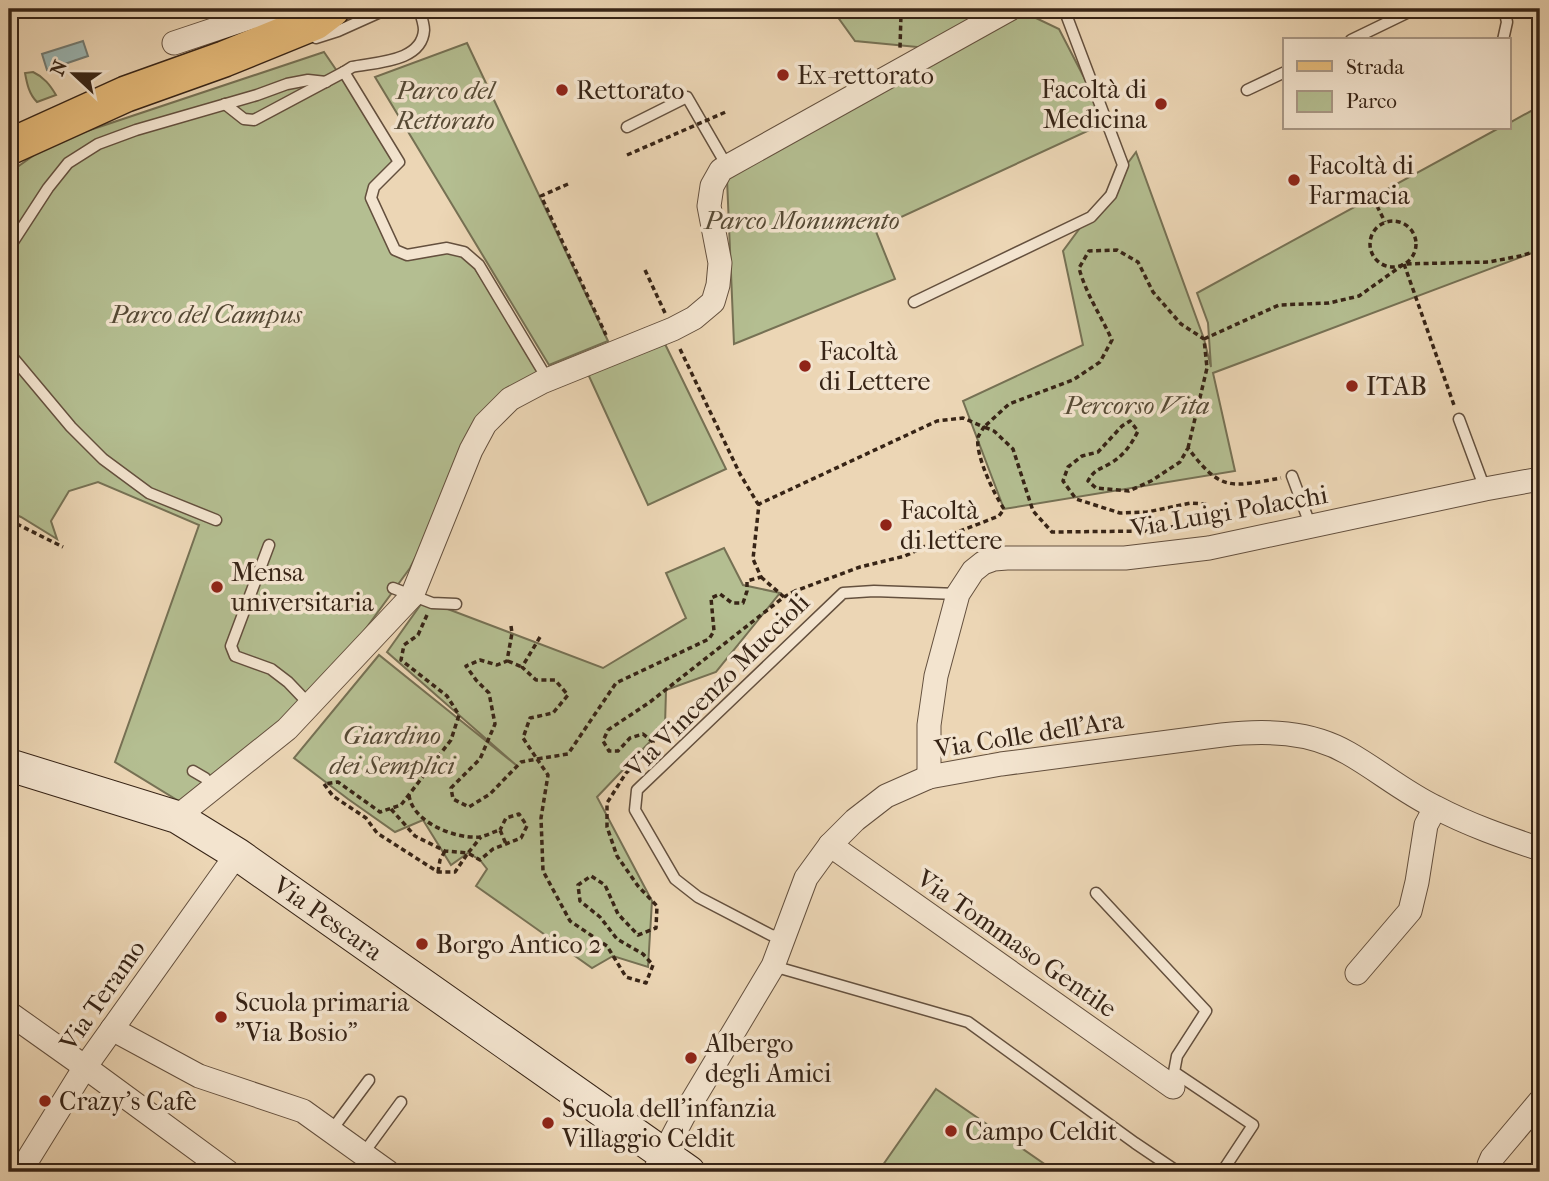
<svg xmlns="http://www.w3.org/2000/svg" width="1549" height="1181" font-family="'IM FELL French Canon',serif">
<rect width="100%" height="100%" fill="#ecd6b5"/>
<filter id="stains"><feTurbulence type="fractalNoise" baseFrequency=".00286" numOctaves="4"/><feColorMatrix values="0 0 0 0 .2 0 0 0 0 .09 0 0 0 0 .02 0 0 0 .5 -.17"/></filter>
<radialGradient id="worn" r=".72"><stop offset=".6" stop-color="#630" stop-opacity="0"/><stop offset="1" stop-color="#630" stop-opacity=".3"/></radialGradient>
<g fill="#b4be91" stroke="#767154" stroke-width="2">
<polygon points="832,9 983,9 938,49 855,41"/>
<polygon points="1017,9 1059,29 1107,122 875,229 895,279 734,344 727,179"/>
<polygon points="467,43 608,341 549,365 375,77"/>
<polygon points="324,52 399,162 371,198 395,250 464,252 548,380 471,450 410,568 310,705 182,803 115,762 199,525 98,482 69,491 51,521 57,539 21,517 9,512 9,173 51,143"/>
<path d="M33,72c11,5 17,13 23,23l-19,7c-8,-8 -10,-18 -12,-29z"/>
<polygon points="1540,106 1540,250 1213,373 1235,471 1004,509 963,401 1083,345 1063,251 1136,152 1204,339 1211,367 1208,323 1197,293 1499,128 1509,128 1509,123"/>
<polygon points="665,344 726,469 648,505 588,374"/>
<polygon points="724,548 743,585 780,593 716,672 666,690 665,726 597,797 652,901 648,967 613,956 592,968 476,886 487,869 480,860 468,853 451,865 423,820 395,832 348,799 294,758 379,655 516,765 387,652 424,600 603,668 686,618 666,573"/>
<polygon points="936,1089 1056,1172 878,1172"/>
</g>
<polygon fill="#9ab7b5" stroke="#727c75" stroke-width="2" points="83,41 88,56 47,70 42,54"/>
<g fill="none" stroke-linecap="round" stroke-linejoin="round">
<defs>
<g id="lane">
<path d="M419,9c2,6 5,15 5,21 -2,32 -48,32 -72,37l-8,5 55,90 -25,25 -3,11 24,52 12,5 40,-7 17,4 15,13 69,115"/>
<polyline points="468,11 473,9"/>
<polyline points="316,38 338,31 387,9"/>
<polyline points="1351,40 1415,9"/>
<polyline points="1503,40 1507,22 1504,9"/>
<polyline points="1247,90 1285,72"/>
<polyline points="225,104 244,119 254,120 344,72"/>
<polyline points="627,127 687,97 727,166"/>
<polyline points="9,248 48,188 68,163 98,144 136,130 257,95 287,84 308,80 326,82"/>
<polyline points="914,302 1091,217 1111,195 1123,165 1064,9"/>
<polyline points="9,353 71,427 103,459 149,493 216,520"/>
<polyline points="1459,419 1485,489"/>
<polyline points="1292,476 1311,527"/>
<polyline points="269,545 231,646 235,656 271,669 288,682 310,705"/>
<polyline points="393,588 432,603 456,604"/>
<polyline points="193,771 205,778 213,788"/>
<polyline points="1096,893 1206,1011 1177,1056 1174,1072 1253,1125 1222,1172"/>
<polyline points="783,937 771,935 698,897 675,879 635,810 637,790 843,593 874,591 958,594"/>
<polyline points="773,966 968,1022 1135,1143 1178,1172"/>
<polyline points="331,1131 369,1080"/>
<polyline points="363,1154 401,1102"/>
</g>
<g id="street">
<polyline points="174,43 276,9"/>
<polyline points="929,777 929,725 936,676 958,594 973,571 983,563 994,559 1007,558 1125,558 1209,548 1485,489 1540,479"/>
<polyline points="177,817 287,729 412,596 471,450 485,424 510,399 542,382 673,329 694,318 713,302 718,285 720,263 709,206 712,186 721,170 1010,9"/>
<polyline points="830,845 1173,1087"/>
<polyline points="1357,973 1410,911 1417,882 1426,825 1435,808"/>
<polyline points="9,1013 85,1067 228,1172"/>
<polyline points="112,1029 199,1076 303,1111 388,1172"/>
<polyline points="20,1172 85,1067 237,854"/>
<path d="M654,1172l30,-57 89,-149 33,-88 24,-33 25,-25 31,-24 43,-19 72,-13 221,-29c43,-5 88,-4 126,18 30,17 56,39 87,54 34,18 69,30 105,42"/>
<polyline points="1489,1172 1489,1165 1492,1158 1540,1101"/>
</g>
<polyline id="secondary" points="9,765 177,817 237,854 689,1172"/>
<polyline id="primary" points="9,147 126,94 224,59 315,22 332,9"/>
</defs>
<use href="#lane" stroke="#64503e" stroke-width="13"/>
<use href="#street" stroke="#64503e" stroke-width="25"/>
<use href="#secondary" stroke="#372416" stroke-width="34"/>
<use href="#primary" stroke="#372416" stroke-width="38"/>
<g stroke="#372416" stroke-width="3.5" stroke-dasharray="5 3.5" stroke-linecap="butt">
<polyline points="899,9 901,14 900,48"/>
<polyline points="568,184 541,196 606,335"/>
<polyline points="1377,206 1385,222"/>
<circle cx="1393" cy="244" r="23"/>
<polyline points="1404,264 1455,408"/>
<polyline points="645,270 665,313"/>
<polyline points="1204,339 1279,305 1329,303 1359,296 1404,264 1489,262 1520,256 1540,250"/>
<polyline points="680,349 740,474 758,504"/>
<path d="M1188,448l19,-80 -3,-29 -23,-15 -28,-32 -15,-30 -21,-12 -28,1 -10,17c7,26 22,48 33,72l-12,22 -27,18 -64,24 -25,23 10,4 19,18 20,62 19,21 95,-1 48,-8 13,-10 -3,-9 -14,-1 -44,9 -27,1 -44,-14 -13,-18 5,-14 14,-11 16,-4 24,-26 8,-5 8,10c-7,14 -14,24 -27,32 -11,7 -16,5 -23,18l8,7 33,3 22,-10 29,-19 8,-14c33,44 42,39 93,30"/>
<polyline points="9,520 63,547"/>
<polyline points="761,577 784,597"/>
<polyline points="427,615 418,635 404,645 401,660 447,696 459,715 451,740 401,805 380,812 338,782 324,784 333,796 366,818 377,833 438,872 455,872 468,853 480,860 493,849 521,838 527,826 519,814 506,818 500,830"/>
<polyline points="511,626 512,633 507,661 497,665 480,660 466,666 476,680 489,693 495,724 480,759 451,788 453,799 469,807 490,794 521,762 537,759 548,775 541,818 543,871 570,921 607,946 626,977 646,983 653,965 643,954 617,939 600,917 580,901 578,885 591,876 605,885 618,914 638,935 656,928 657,906 638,886 617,856 607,827 607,803 626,773 647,756 653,742 643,734 630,738 618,751 609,751 603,741 608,730 650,702 784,597 795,591 798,605 786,627"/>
<path d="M540,637l-18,30 14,13h19l13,15 -15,18 -23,5 -7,20 14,21 31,-5 48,-71 93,-44 5,-8 -3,-33 9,-4 12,9h11l4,-12v-10l14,-4 -8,-18 6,-55 178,-83 26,-3 21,9c-1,1 -6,10 -6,10 -3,18 16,57 26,72l-5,7 -57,22 -37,18 -45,11 -65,24"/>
<polyline points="508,661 522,667"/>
<path d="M409,795c3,27 46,44 70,42 7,-1 14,-5 21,-7l6,14"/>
<polyline points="391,809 415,836 445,851 468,853 481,837"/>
<polyline points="438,872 440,860 445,851"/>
</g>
<use href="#lane" stroke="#f3e4cf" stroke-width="10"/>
<use href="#street" stroke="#f3e4cf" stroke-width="23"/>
<use href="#secondary" stroke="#f3e4cf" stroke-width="32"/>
<use href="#primary" stroke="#e6bb7a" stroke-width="35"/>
<polyline stroke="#372416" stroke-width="3.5" stroke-dasharray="5 3.5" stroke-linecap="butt" points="627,155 728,111"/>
</g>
<g fill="#8f2418" stroke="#f3e4cf" stroke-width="2.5">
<circle cx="783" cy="75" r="7"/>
<circle cx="562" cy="90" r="7"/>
<circle cx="1161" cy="104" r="7"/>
<circle cx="1294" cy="180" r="7"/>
<circle cx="805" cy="366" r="7"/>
<circle cx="1352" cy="386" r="7"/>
<circle cx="886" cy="525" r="7"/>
<circle cx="217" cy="587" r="7"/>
<circle cx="422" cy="944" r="7"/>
<circle cx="221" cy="1017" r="7"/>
<circle cx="691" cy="1058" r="7"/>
<circle cx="45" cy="1101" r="7"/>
<circle cx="548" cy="1123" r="7"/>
<circle cx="951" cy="1131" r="7"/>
</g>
<g text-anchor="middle" stroke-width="7" stroke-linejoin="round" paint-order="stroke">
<g font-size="26" fill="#372416" stroke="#f3e4cf" text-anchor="start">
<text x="797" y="84">Ex-rettorato</text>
<text x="1147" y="98" text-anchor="end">Facoltà di<tspan x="1147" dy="30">Medicina</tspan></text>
<text x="576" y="99">Rettorato</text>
<text x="1308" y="174">Facoltà di<tspan x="1308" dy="30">Farmacia</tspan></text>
<text x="819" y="360">Facoltà<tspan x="819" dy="30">di Lettere</tspan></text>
<text x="1366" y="395">ITAB</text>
<text x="900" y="519">Facoltà<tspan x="900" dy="30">di lettere</tspan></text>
<text x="231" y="581">Mensa<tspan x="231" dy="30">universitaria</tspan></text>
<text x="436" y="953">Borgo Antico 2</text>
<text x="235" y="1011">Scuola primaria<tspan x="235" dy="30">"Via Bosio"</tspan></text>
<text x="705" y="1052">Albergo<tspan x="705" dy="30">degli Amici</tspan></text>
<text x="59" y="1110">Crazy's Cafè</text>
<text x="562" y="1117">Scuola dell'infanzia<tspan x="562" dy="30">Villaggio Celdit</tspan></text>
<text x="965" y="1140">Campo Celdit</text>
</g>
<g font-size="26" font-style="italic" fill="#564a35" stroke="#f3e4cf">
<text x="445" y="99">Parco del<tspan x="445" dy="30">Rettorato</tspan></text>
<text x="802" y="229">Parco Monumento</text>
<text x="206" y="323">Parco del Campus</text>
<text x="1137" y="414">Percorso Vita</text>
<text x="392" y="744">Giardino<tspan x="392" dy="30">dei Semplici</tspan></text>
</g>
<g font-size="26" fill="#372416" stroke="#f3e4cf">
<text transform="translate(1229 511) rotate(-10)" y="9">Via Luigi Polacchi</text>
<text transform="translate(717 685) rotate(-45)" y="9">Via Vincenzo Muccioli</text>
<text transform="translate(1029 734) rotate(-9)" y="9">Via Colle dell'Ara</text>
<text transform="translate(328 918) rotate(35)" y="9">Via Pescara</text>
<text transform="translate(1017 943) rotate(35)" y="9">Via Tommaso Gentile</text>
<text transform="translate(102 995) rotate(-55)" y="9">Via Teramo</text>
</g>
</g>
<rect width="1549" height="1181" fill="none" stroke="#ecd6b5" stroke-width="35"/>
<rect x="10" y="10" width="1528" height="1160" fill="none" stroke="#372416" stroke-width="3.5"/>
<rect x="18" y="18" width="1514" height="1146" fill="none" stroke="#372416" stroke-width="2"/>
<rect x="1283" y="38" width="228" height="91" fill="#f3e4cf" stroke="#a89785" stroke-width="2"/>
<rect x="1297" y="61" width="35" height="10" fill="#e6bb7a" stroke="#a89785" stroke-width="2"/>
<text x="1346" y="74" font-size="21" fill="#372416">Strada</text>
<rect x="1297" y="91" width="35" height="21" fill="#b4be91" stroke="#a89785" stroke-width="2"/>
<text x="1346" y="108" font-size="21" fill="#372416">Parco</text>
<g transform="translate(74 74) rotate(292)" stroke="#f3e4cf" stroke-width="5" paint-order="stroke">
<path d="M0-5L12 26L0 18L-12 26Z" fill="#372416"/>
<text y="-10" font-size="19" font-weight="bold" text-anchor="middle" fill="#372416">N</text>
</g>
<rect width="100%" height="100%" filter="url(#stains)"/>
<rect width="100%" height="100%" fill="url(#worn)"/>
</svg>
